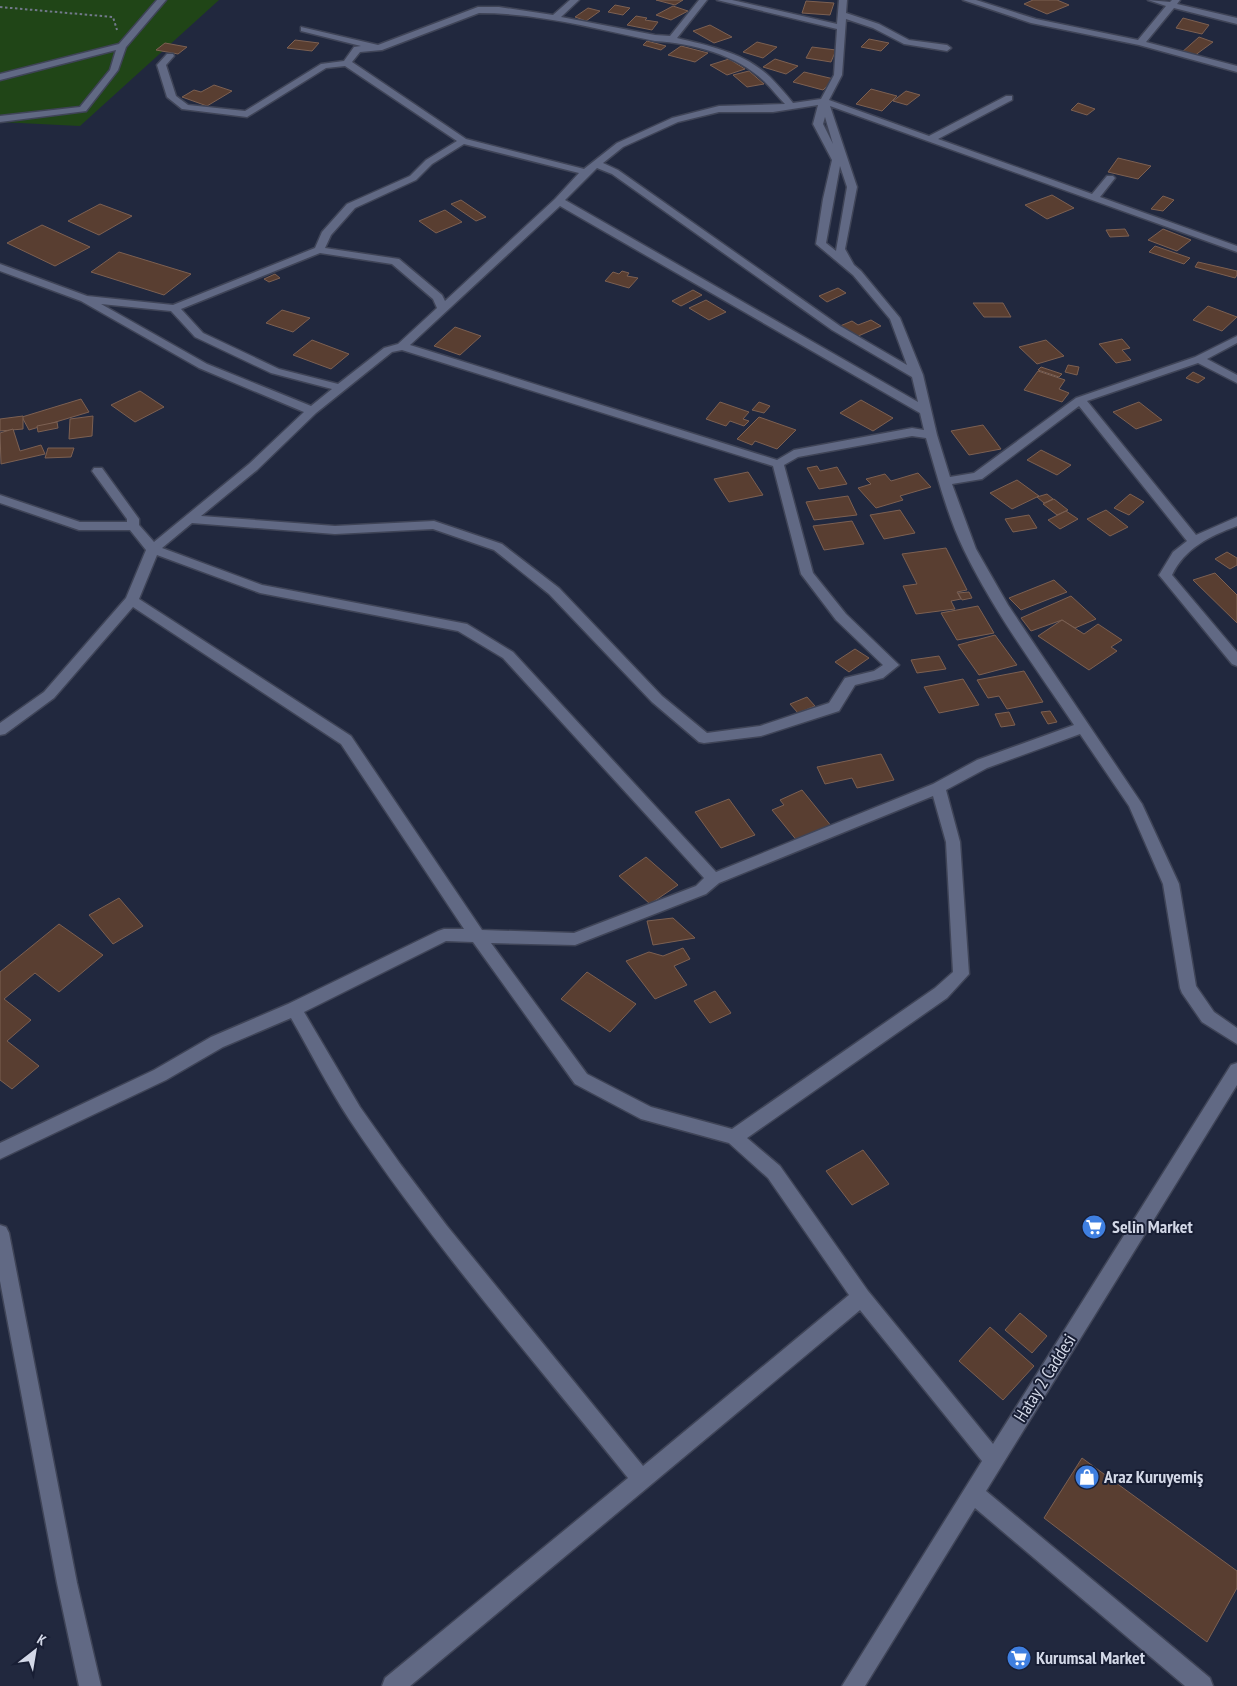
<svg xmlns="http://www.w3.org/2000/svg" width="1237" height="1686" font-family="'PT Sans Narrow',sans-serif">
<rect width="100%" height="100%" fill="#21283e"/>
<polygon fill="#204517" points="0,0 219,0 80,126 0,122"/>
<g fill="#593e31" stroke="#7c6052">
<polygon points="656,0 683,0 675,5"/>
<polygon points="1033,0 1057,0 1069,5 1047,14 1024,4"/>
<polygon points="806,1 834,3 830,15 802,13"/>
<polygon points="615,5 630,8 623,15 608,12"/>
<polygon points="673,6 688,11 671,20 656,15"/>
<polygon points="588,8 600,11 586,21 575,17"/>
<polygon points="636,16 647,18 645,20 658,22 652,30 627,25"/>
<polygon points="1183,18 1209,25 1202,34 1176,28"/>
<polygon points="710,25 732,37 714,43 693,31"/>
<polygon points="1199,37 1213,42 1194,56 1181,53"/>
<polygon points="869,39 889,43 881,51 861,47"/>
<polygon points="295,40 319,43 312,51 287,48"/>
<polygon points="647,41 666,46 661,50 643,45"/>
<polygon points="757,42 777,47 763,58 743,52"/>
<polygon points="165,43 187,47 178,54 156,50"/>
<polygon points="681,46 708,53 695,62 668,55"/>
<polygon points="812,47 836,50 831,62 806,58"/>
<polygon points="729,59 745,69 727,75 710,65"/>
<polygon points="775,59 798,66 786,74 763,67"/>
<polygon points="749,71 764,84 747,87 733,75"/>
<polygon points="804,72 834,79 823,90 793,82"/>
<polygon points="214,85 232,91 207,106 182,97 194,90 201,92"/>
<polygon points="871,89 897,96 882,111 856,104"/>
<polygon points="906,91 920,95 907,105 893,101"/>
<polygon points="1078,103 1095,109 1087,115 1071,110"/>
<polygon points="1118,158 1151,166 1138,179 1108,172"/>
<polygon points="1052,195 1074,208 1047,219 1025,205"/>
<polygon points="1163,196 1174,200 1163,211 1151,209"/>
<polygon points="461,200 486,217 476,221 451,204"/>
<polygon points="100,204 132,216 99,235 68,221"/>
<polygon points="445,210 462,222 436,233 419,221"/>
<polygon points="42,225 90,247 55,266 7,243"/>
<polygon points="1125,229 1129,236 1110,237 1106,230"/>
<polygon points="1163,229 1191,240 1177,251 1148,240"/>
<polygon points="1155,246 1190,258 1184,264 1149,252"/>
<polygon points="119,252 191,274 164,295 91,272"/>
<polygon points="1198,262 1237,271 1237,275 1235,278 1195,267"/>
<polygon points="622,271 629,273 627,276 638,278 629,288 605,281 613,272 619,274"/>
<polygon points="275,274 280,278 269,282 264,279"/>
<polygon points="838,288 846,293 827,302 819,296"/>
<polygon points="693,290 702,295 681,306 672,301"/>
<polygon points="706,300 726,312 709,320 689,308"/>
<polygon points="973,303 1003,303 1011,317 984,317"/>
<polygon points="1208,306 1237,317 1222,331 1193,320"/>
<polygon points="282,310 310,318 293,332 266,323"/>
<polygon points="871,320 881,326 856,337 840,326 852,321 858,325"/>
<polygon points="455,327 481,336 460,355 434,346"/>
<polygon points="1122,339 1130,348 1122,350 1131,360 1116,363 1099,344"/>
<polygon points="312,340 349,354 331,369 293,355"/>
<polygon points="1046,340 1064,356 1037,364 1019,347"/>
<polygon points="1068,365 1079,367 1077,375 1065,372"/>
<polygon points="1041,367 1062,374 1059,377 1038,370"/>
<polygon points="1038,371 1065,380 1059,389 1069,393 1062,402 1024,390"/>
<polygon points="1193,372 1205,378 1198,383 1186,378"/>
<polygon points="140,391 164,407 135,422 111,405"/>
<polygon points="81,399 89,412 29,430 22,417"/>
<polygon points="861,400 893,418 873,431 840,413"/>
<polygon points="720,402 749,412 743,419 749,421 744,426 730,421 726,426 706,419"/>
<polygon points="759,402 770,406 764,413 752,410"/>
<polygon points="1139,402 1162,420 1136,429 1113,412"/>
<polygon points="23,416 23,429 0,431 0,419"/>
<polygon points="93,416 92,436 69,439 70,419"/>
<polygon points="759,417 796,430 777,449 755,441 752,445 737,439"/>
<polygon points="57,422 58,428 38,432 37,426"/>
<polygon points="983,425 1001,449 969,455 951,431"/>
<polygon points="13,429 20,451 41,445 45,454 1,464 0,433"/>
<polygon points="48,448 74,448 71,457 45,458"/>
<polygon points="1041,450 1071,465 1057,475 1027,460"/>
<polygon points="817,466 820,471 837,467 847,484 819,489 807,468"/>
<polygon points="748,472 763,495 729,502 714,479"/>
<polygon points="918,473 931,487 900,496 903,500 876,508 858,488 871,484 866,479 885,474 891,481"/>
<polygon points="1017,480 1039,496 1012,509 990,493"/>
<polygon points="1047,494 1053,499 1044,503 1037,497"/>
<polygon points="1130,494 1144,502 1129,515 1114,508"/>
<polygon points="848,496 857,515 814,520 806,502"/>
<polygon points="1054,499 1068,510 1057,515 1043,504"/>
<polygon points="900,510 915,533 884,539 870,515"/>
<polygon points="1106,510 1128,527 1110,536 1087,519"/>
<polygon points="1066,511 1078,519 1060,529 1048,520"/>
<polygon points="1029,515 1037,528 1013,532 1005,519"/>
<polygon points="852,521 864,544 824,550 813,526"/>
<polygon points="946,548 967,590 957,592 961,599 951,601 955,609 916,614 903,586 917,584 902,554"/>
<polygon points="1227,552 1237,558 1237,565 1230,569 1215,559"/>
<polygon points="1215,573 1237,595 1237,623 1193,580"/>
<polygon points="1054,580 1067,592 1021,610 1009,598"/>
<polygon points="969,592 972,598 962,600 958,593"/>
<polygon points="1071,596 1096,619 1075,628 1062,620 1031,631 1021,618"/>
<polygon points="978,606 994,633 957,640 941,613"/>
<polygon points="1062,620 1084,634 1098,624 1122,640 1111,647 1117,651 1089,670 1038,636"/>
<polygon points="995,635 1017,665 979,675 958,645"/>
<polygon points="855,649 869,658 849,672 835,662"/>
<polygon points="939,656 946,669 917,673 911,660"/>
<polygon points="1024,671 1043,702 1007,709 999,696 988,698 977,680"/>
<polygon points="963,679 979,705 939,713 924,687"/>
<polygon points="807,697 815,706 798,713 790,704"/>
<polygon points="1050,711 1057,722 1048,724 1041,712"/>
<polygon points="1009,712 1015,725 1001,727 995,714"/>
<polygon points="881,754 894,780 857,788 852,778 825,784 817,767"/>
<polygon points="802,790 832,827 798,842 772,810 784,805 780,800"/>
<polygon points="729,799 755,835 721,848 695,812"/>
<polygon points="646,857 678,885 650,904 619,876"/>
<polygon points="119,898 143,926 113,944 89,915"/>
<polygon points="673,918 695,938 653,945 647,921"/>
<polygon points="59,924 103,955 59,992 35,973 4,999 31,1020 7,1041 39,1066 12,1089 0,1080 0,972"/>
<polygon points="683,948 690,959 674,966 687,985 655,999 626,961 649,952 663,956"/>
<polygon points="587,972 636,1004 610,1032 561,999"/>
<polygon points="715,991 731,1013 710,1023 694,1001"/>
<polygon points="863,1150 889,1184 852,1205 826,1171"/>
<polygon points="1020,1313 1047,1336 1032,1353 1005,1330"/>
<polygon points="990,1327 1034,1366 1003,1400 959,1361"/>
<polygon points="1082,1458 1237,1571 1237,1588 1207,1642 1044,1518"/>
</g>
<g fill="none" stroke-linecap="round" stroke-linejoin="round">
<defs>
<g id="minor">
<polygon points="157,0 166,0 126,47 118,70 86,111 0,122 0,116 80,107 110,70 116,50 0,80 0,74 119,44"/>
<path d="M570,0h9l-18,17 94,18 15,1 29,-36h8l-30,38c33,8 68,15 93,39 8,8 16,17 23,26l28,-4 13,-24 3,-46 -120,-29h15l105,24 2,-24h8l-1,13 33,11 30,16 38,5 4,3 -4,3 -43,-7 -31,-16 -27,-9 -4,56 -13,25 100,36 77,-40h6v4l-74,39 154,55 15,-18h6l2,2 -15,19 137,49v6l-407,-146 27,81 -12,62 9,16 7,6 39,47 23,57 14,60 13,42 24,-4 102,-75 119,-41 42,-21v7l-30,16 30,16v8l-39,-20 -111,38 109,134 41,-18v9c-27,10 -52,22 -65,49l65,77v14l-5,-2 -73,-89 14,-23 14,-11 -108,-135 -97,73 -30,5 24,65 32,56 134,199 37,80 17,102 18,26 23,16v16l-35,-22 -20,-29 -2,-5 -17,-104 -34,-78 -49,-72 -93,34 -41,22 14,52 9,132 -22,24 -200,140 33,28 88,125 125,153 238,-379 6,-2v22l-251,406 224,187 3,8h-28l-210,-178 -110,178h-23l140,-225 -122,-151 -450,376h-28l3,-8 243,-200c-95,-118 -195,-233 -279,-359 -21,-32 -39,-68 -58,-101l-68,29 -57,33 -166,79v-16l154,-73 57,-33 77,-33 150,-73 6,-2h20l-123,-185 -208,-137 -79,91 -49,36 -5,1v-12l44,-31 82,-94 20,-48 -16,-20h-51l-79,-27v-8l80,27h47v-3l-35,-48 2,-3h8l37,51v6l15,17 95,-78 55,-52 -105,-44 -118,-67 -81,-30v-7l87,32 86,9 142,-57 7,-16 25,-28 63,-28 16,-16 31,-19 -112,-75 -19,2 -79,49 -65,-8 -15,-12 -10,-32 10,-11h6l1,2 -8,9 10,31 12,9 57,6 76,-47 23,-3 10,-14 7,-1 -60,-15v-4l77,18 100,-38h21l54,8zM479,13c59,0 118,16 176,28 37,2 82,14 109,40 7,7 14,16 21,23l-66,2 -47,12 -55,25 -33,26 -118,-30 -114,-77 8,-10 22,-2zM818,105l-5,19 19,36 -9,39 -7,45 37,31 37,44 17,46 -67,-39 -222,-156 -15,-7 20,-16 55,-25 41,-10h54zM825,117l8,27 -10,-20zM464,144l115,29 -24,26 -110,102 -3,-6 -43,-36 -74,-11 6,-13 24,-27 61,-28 16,-16zM840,166l7,21 -11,64 -10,-8zM597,168l15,6 220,156 80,47 6,25 -353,-202zM560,206l360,207 4,17 -12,-2 -118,22 -17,10 -367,-115zM320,253l72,11 41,35 4,9 -39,36 -14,4 -46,36 -59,-15 -76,-36 -22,-24zM101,304l70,7 24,26 76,36 61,16 -21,17 -104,-42zM402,350l371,116 28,108 35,46 47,45 -9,6 -29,7 -16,25 -69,23 -53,7 -45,-37 -103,-108 -57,-44 -68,-23 -99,5 -134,-10 56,-46 59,-57 76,-61zM912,436l14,2c11,37 21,77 38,112 30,62 72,118 110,175l-97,35 -44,24 -217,88 -203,-220 -46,-28 -205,-39 -100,-37 30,-25 143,11 98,-5 61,21 55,44 103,108 47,40 5,1 57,-7 78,-25 16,-26 28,-7 16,-13 -53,-51 -33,-41 -29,-108 14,-8zM157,555l103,38 198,38 45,27 201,220 -8,8 -122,47 -92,-3 -131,-194 -212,-137zM933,796l13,46 7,130 -18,16 -203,141 -81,-22 -64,-33 -96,-131 84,2 131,-51 13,-11zM446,941l27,1 102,142 66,35 88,24 39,35 81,117 -206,171 -196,-240 -46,-61 -41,-58 -56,-95z"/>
<polygon points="963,0 976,0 1036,19 1138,40 1166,6 1148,0 1170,2 1172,0 1180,0 1177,4 1237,18 1237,24 1174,8 1146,42 1237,66 1237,72 1139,45 1031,23"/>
<polygon points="0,1225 6,1227 9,1233 77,1583 101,1686 79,1686 57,1583 0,1281"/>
</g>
</defs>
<use href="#minor" stroke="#3f4457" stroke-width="3"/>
<polyline stroke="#72798b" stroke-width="2" stroke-dasharray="2.5 2.5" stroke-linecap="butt" points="0,7 113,17 117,30"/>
<use href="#minor" fill="#616984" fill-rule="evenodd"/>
</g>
<defs>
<symbol id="supermarket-disc" viewBox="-11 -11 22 22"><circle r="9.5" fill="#3f7fe0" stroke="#181e34"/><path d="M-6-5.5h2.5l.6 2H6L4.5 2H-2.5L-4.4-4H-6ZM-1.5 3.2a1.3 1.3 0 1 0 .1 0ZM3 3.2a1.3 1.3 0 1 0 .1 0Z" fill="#fff"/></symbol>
<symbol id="shop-disc" viewBox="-11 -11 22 22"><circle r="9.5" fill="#3f7fe0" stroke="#181e34"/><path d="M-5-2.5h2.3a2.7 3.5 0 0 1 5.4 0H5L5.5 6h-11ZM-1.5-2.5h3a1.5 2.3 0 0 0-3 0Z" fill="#fff"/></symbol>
</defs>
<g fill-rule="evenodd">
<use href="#supermarket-disc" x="1080" y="1213" width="28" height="28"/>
<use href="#shop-disc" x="1073" y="1463" width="28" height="28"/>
<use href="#supermarket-disc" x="1005" y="1644" width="28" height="28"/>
</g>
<g text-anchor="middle" stroke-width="4" stroke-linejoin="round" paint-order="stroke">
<g font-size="18" font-weight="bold" fill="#d3d8e7" stroke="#181e34" text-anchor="start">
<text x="1112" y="1233">Selin Market</text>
<text x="1104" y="1483">Araz Kuruyemiş</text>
<text x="1036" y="1664">Kurumsal Market</text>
</g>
<g font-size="18" fill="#d3d8e7" stroke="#181e34">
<text transform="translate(1045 1378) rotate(-58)" y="6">Hatay 2 Caddesi</text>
</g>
</g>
<g transform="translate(35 1651) rotate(31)" stroke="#181e34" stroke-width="4" paint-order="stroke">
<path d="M0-4L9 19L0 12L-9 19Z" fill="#d3d8e7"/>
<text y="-8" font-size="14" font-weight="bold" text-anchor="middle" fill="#d3d8e7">K</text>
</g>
</svg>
